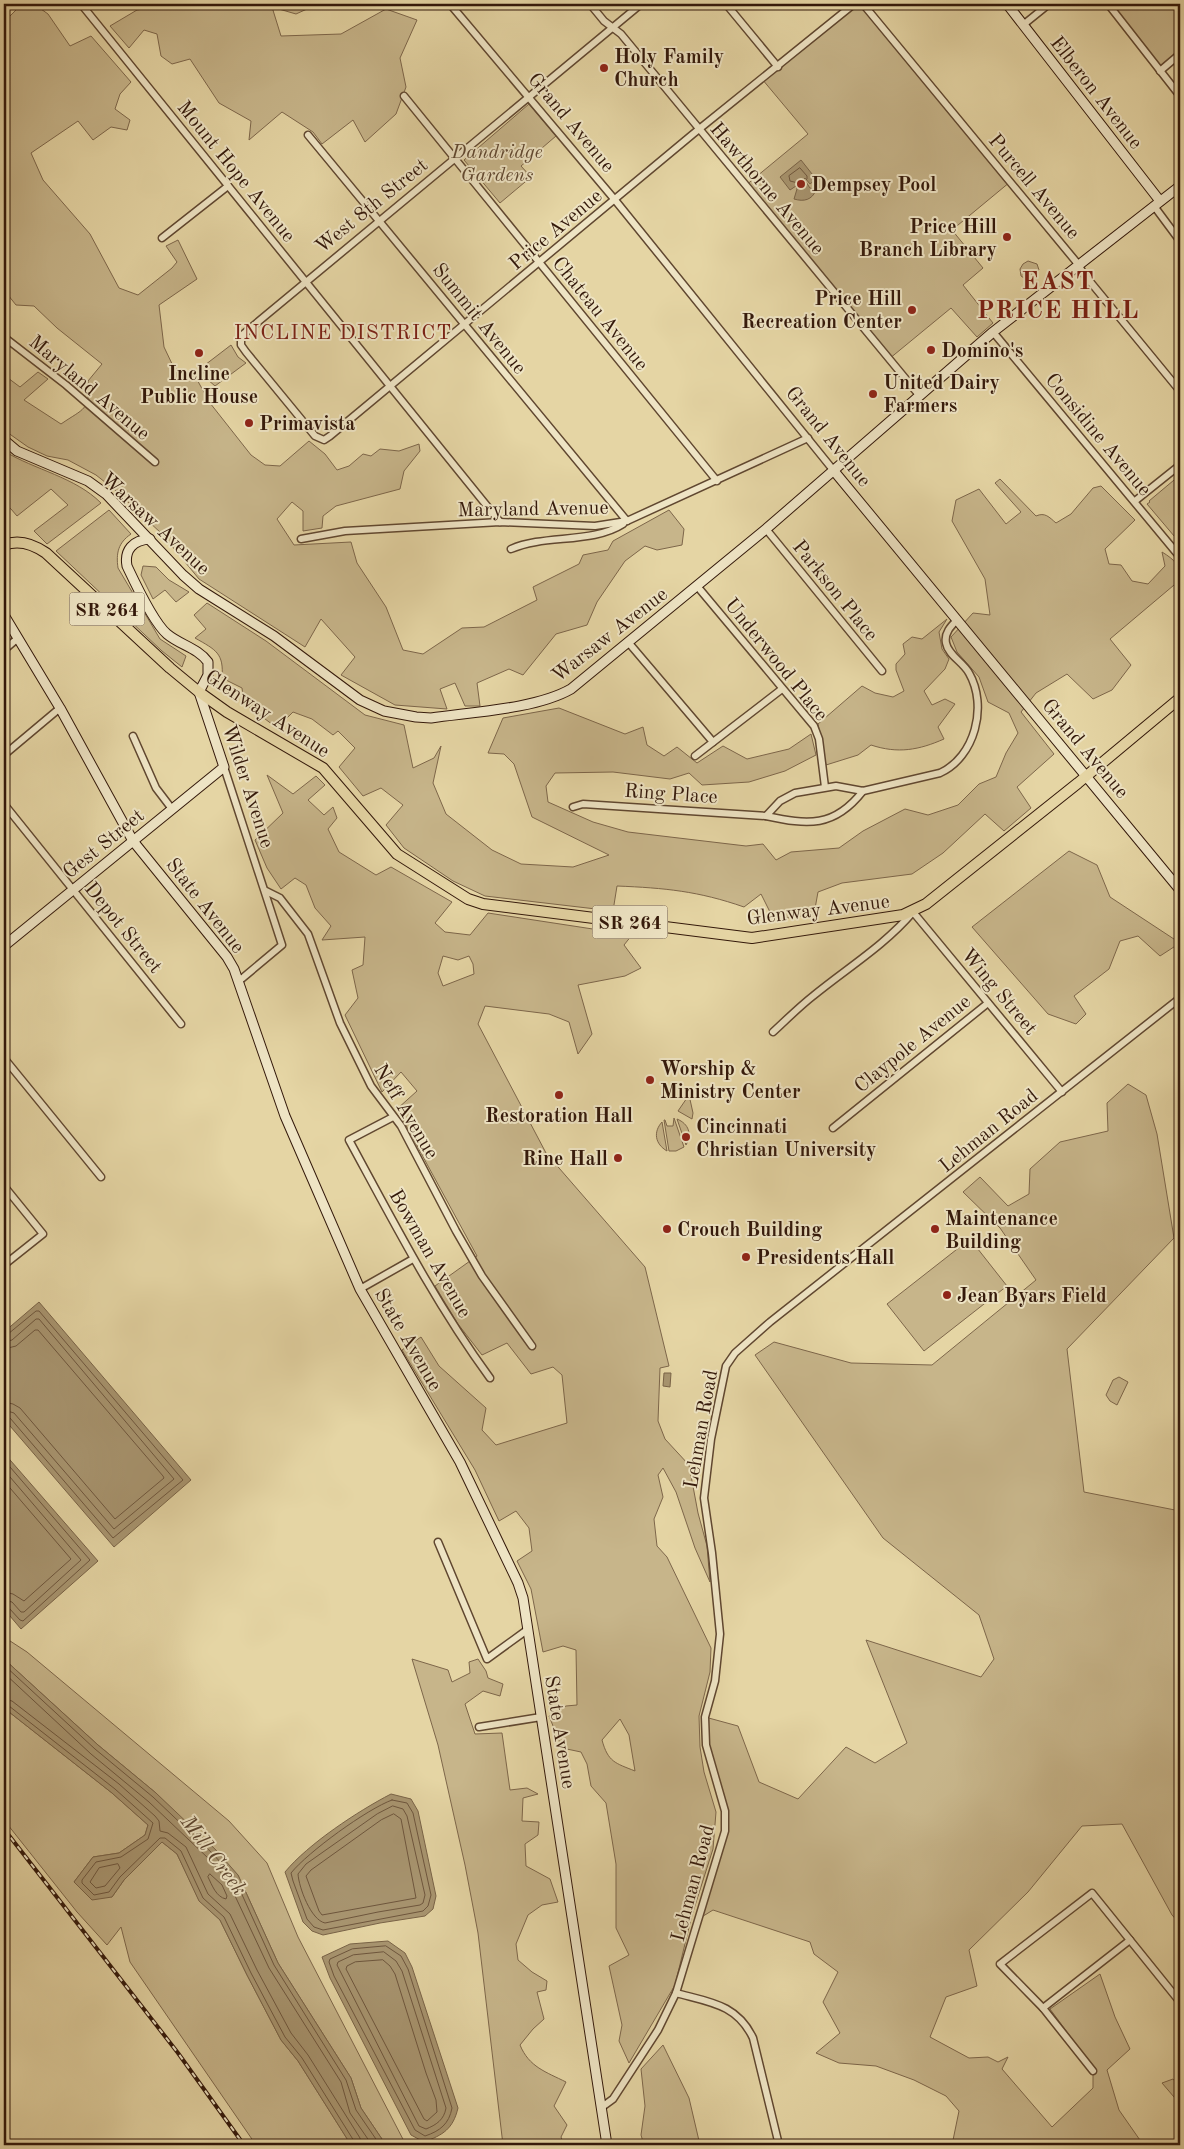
<svg xmlns="http://www.w3.org/2000/svg" width="1184" height="2149" font-family="'Old Standard TT',serif">
<rect width="100%" height="100%" fill="#e5d5a4"/>
<filter id="stains"><feTurbulence type="fractalNoise" baseFrequency=".004" numOctaves="4"/><feColorMatrix values="0 0 0 0 .2 0 0 0 0 .09 0 0 0 0 .02 0 0 0 .5 -.17"/></filter>
<radialGradient id="worn" r=".72"><stop offset=".6" stop-color="#630" stop-opacity="0"/><stop offset="1" stop-color="#630" stop-opacity=".3"/></radialGradient>
<g fill="#c7b58a" stroke="#7d664a" fill-rule="evenodd">
<path d="M22,4h12l14,10 22,32 21,-10 40,46 -11,12 -5,15 15,11 -3,10 -16,-3 -18,13 -15,-19 -47,32 12,27 47,54 29,54 19,7 34,-27 5,-6 -11,-16 12,-6 19,39 -38,26 5,42 10,21 21,8 15,27 41,52 14,10 15,1 29,-25 16,13 12,16 12,-4 14,-12 8,2 9,-7 19,2 20,-7 1,7 -16,20 -4,18 -64,17 -13,10 -1,12 -19,3v-20l-11,-9 -15,17 17,26 57,-3 6,21 29,44 17,43 20,4 39,-26 22,-1 53,-27 -4,-13 46,-23 4,-9 25,-5 5,-9 56,-31 15,19 -2,16 -25,5 -12,-4 -20,15 -28,41 -10,23 -31,9 -33,41 -14,-6 -32,14 3,23h-15l-10,-23 -15,6 7,20 -52,-4 -54,-30 14,-18 -34,-38 -16,28 -106,-68 -37,-45 -47,-44 -19,-15 -28,-15 -21,-4 -19,-9 -24,-17v-55l16,12 18,-15 10,7 -24,21 37,24c23,-16 29,-13 27,-43l14,-17 -45,-36 -23,-22 -18,-1 -12,-15v-268z"/>
<polygon points="175,4 318,4 296,14 272,7 281,36 341,34 386,9 417,20 400,58 406,87 396,114 365,142 353,120 322,144 313,132 282,112 249,140 251,121 219,103 190,59 172,64 161,56 157,34 144,30 129,48 110,26 137,10"/>
<polygon points="854,4 863,4 1010,182 952,230 983,268 963,285 993,323 977,337 951,308 889,359 745,186 808,134 762,79"/>
<polygon points="1108,4 1180,4 1180,54 1160,71"/>
<polygon points="529,104 556,136 521,166 531,177 500,203 464,160"/>
<polygon points="1028,261 1037,264 1039,270 1033,272 1027,280 1021,276 1020,269 1023,264"/>
<polygon points="231,345 238,357 246,363 215,386 207,379 201,368"/>
<path d="M4,451c31,19 71,26 97,52l-54,41 -13,-13 34,-26 -17,-16 -34,27 -6,-7 -7,-5z"/>
<polygon points="1180,475 1180,543 1147,504 1150,502 1149,501"/>
<path d="M1000,479l36,37c9,-4 13,1 20,7l15,-9 22,-26 8,-2 34,34 -30,29 4,15 12,1 11,16 16,3 17,-18 -3,-14c13,8 18,13 18,28l-70,59 21,26 -19,25 -19,9 -26,-25 -31,19 -15,19 33,42 -37,33 14,21 -27,23 -19,-17 -42,39 -31,21 -70,9 -24,9 -4,22 -40,6 -13,-26 -17,13c-46,-16 -79,-19 -127,-21l-4,25 -128,-15 -32,-15 -49,-33 -18,-23 17,-20 -22,-17 -18,8 -24,-29 16,-19 -17,-17 -5,4 -21,-16 -19,-7 -16,16 -33,-25 -2,-15 -20,-10c2,-25 -6,-28 -27,-40l11,-9 -12,-14 13,-12 59,38 99,74 39,10 9,43 21,-10 7,-12 -8,37 13,31 46,36 29,14 52,3 36,-12 -77,-38 -18,-53 -10,-10 -16,-1 15,-35 56,-10 66,26 18,-7 4,18 17,11 13,-9 20,16 26,-17 24,13 42,-10 22,-15 5,21 -31,16 -36,11 -47,3 -13,-12 -19,6 -57,-7 -58,1 -9,13 2,16 45,20 35,10 118,14 17,-2 13,16 15,-8 48,-4 24,-17 42,-22 23,6 30,-10 21,-21 17,-7 10,-24 12,-20 -9,-20 -21,-11 -9,-25 -22,-25 -6,-15 22,-24 17,2 -5,-36 -33,-58 4,-21 23,-11 27,35 15,-12 -26,-29z"/>
<path d="M109,510l22,24c-13,9 -15,19 -13,34l42,71 26,17 -4,11 -20,-16 -106,-100z"/>
<polygon points="143,566 156,567 169,580 189,592 176,602 165,590 153,599 141,575"/>
<path d="M947,619l-8,13 3,17 7,10 -4,10 -21,22 8,14 13,-6 10,5 -17,23 6,12c-25,11 -46,15 -73,6l-13,10 -32,10 -8,-41 44,-38 13,7 18,4 11,-6 -8,-21v-6l9,-10 -2,-10 9,-7 10,2z"/>
<path d="M267,775l26,19 23,-18 9,9 -17,15 16,15 9,-8 4,11 -9,11 11,23 37,23 15,-8 61,35 -17,21 10,9 25,3 18,-22 144,22 -8,10 17,23 -16,8 -47,9 14,49 -14,20 -9,-32 -20,-8 -64,-8 -7,18 68,129 99,114 24,99 -9,2 -2,53 7,18 24,26 9,48 9,33 3,36 -15,-34 -19,-56 -13,-24 -5,7 5,22 -9,22 3,27 10,11 44,91 -1,24 -11,44 1,31 4,25 12,40 -3,37 -21,66 -17,70 -46,78 -10,-22 3,-16 -13,-59 20,-11 -13,-27v-64l-10,-61 -15,-17 -4,-22 -6,-12 -19,-4 -13,-32 17,-10 11,-1 -1,-55 -13,-4 -20,6 -12,-63 -14,-28 15,-10 -3,-23 -13,-17 -17,10 -24,-51 -73,-120 19,-13 18,29 47,42 -4,22 14,15 71,-22 -5,-48 -9,-8 -22,7 -24,-31 -25,12 -24,-31 -23,-38 42,-30 -80,-147 20,-18 -16,-19 -19,20 -37,-77 13,-17 -6,-28 11,-5 2,-28 -43,3 9,-14 -16,-18 -9,-23 -11,-7 -14,11 -14,-21 -12,-28 28,-27zM443,956l15,4 11,-4 4,8 1,10 -31,12 -5,-13zM620,1719l9,16 6,36c-20,-8 -27,-9 -33,-31z"/>
<polygon points="1069,851 1097,865 1110,897 1180,943 1160,956 1138,936 1120,941 1109,969 1074,996 1086,1014 1076,1024 1048,1014 972,927"/>
<polygon points="1128,1084 1146,1095 1157,1134 1174,1238 1067,1349 1084,1492 1180,1511 1180,1924 1172,1915 1122,1824 1082,1826 1028,1892 969,1950 977,1986 946,1997 930,2037 969,2058 988,2057 998,2062 1008,2057 1002,2069 1052,2127 1093,2088 1093,2067 1050,2009 1100,1974 1115,2017 1130,2049 1107,2070 1119,2110 1142,2143 1146,2145 952,2145 959,2111 946,2096 914,2080 876,2066 839,2063 816,2053 840,2033 823,2002 838,1972 814,1954 810,1942 713,1910 700,1918 726,1821 713,1769 705,1717 738,1726 759,1782 798,1799 846,1747 875,1763 907,1743 866,1640 981,1677 994,1659 979,1615 883,1538 755,1355 774,1342 851,1363 932,1365 1036,1280 1000,1228 963,1192 980,1177 1008,1206 1029,1194 1030,1169 1060,1142 1108,1131 1107,1103"/>
<polygon points="689,1095 693,1113 692,1119 678,1111"/>
<polygon points="674,1118 684,1147 676,1151 669,1151 664,1120 665,1120 667,1126 673,1126"/>
<path d="M677,1119c12,5 15,15 9,26z"/>
<path d="M662,1122l5,29c-12,-7 -14,-19 -5,-29z"/>
<polygon points="970,1239 1007,1286 924,1351 887,1304"/>
<polygon points="1119,1377 1128,1382 1117,1405 1110,1401 1106,1395 1113,1380"/>
<polygon points="4,1637 27,1652 229,1821 267,1863 298,1937 406,2145 386,2145 361,2108 351,2078 278,1963 238,1875 156,1793 98,1745 4,1659"/>
<path d="M412,1659l36,11 4,12 18,-9 -1,-11 9,-3 8,12 2,7 15,6 -3,12 -17,-5 -18,13 10,30 27,-1 8,57 17,-2 11,6 -15,4 -1,23 17,1 -1,13 -13,9 1,22 24,13 8,23 -16,3 -14,10 -12,29 2,16 14,12 15,9 -1,9 -9,2 7,27 -11,10 -13,16c9,22 26,27 46,37l-12,24 13,19 -6,12 3,8h-61l-25,-212 -13,-68 -27,-120z"/>
<polygon points="4,1708 112,1793 148,1825 145,1835 119,1853 93,1857 74,1882 112,1897 124,1880 162,1842 177,1854 199,1900 220,1920 247,1975 281,2040 298,2061 351,2145 256,2145 130,1962 121,1927 107,1945 77,1912 4,1820"/>
<polygon points="663,2045 689,2098 700,2145 644,2145 641,2135 645,2106 641,2069"/>
<polygon points="1173,2079 1180,2087 1180,2104 1162,2083"/>
</g>
<g fill="#a89570" stroke="#796347">
<path d="M801,160l15,19 -6,5 -5,-6 -1,1 6,9 6,2c-4,10 -12,12 -22,9l3,-10 -1,-3 -6,4 -10,-13z"/>
<polygon points="39,1302 191,1480 114,1547 4,1419 4,1332"/>
<polygon points="664,1373 671,1373 670,1387 663,1386"/>
<polygon points="4,1453 98,1561 21,1629 4,1609"/>
<polygon points="4,1659 98,1745 156,1793 216,1850 238,1875 278,1963 351,2078 361,2108 386,2145 351,2145 298,2061 281,2040 247,1975 220,1920 199,1901 177,1854 162,1842 124,1880 112,1897 92,1900 74,1882 93,1857 119,1853 145,1835 148,1825 112,1793 4,1708"/>
<path d="M391,1794l20,5 7,12 18,85 -3,13 -8,7 -45,7 -57,12 -11,-4 -9,-9 -18,-50c23,-28 73,-61 106,-78z"/>
<path d="M388,1941l17,12 7,14 46,141c-5,21 -15,27 -34,34l-13,-7 -81,-157 -8,-21 28,-13z"/>
</g>
<g fill="none" stroke-linecap="round" stroke-linejoin="round">
<g stroke="#6e563d" stroke-width="1">
<polygon points="800,168 807,176 807,179 802,184 790,181 789,176"/>
<polyline points="4,1335 8,1334 36,1311 39,1311 183,1480 113,1538 10,1418 4,1416"/>
<polyline points="4,1342 12,1340 36,1319 39,1319 174,1479 114,1529 14,1413 4,1410"/>
<polyline points="4,1349 16,1346 35,1330 38,1330 163,1476 164,1478 115,1519 20,1408 13,1404 4,1402"/>
<polyline points="4,1460 90,1560 23,1621 20,1620 9,1608 4,1606"/>
<polyline points="4,1470 81,1560 24,1612 21,1612 12,1602 4,1600"/>
<polyline points="4,1481 71,1559 24,1601 13,1594 4,1592"/>
<polyline points="4,1665 95,1749 153,1797 212,1853 234,1877 274,1965 346,2080 356,2110 380,2145"/>
<polyline points="4,1673 91,1754 149,1802 208,1858 228,1881 269,1968 341,2082 350,2113 372,2145"/>
<polyline points="4,1699 12,1701 119,1784 155,1816 159,1821 160,1831 168,1833 186,1847 208,1894 230,1914 257,1970 291,2033 308,2055 360,2138 361,2145"/>
<polyline points="4,1705 9,1706 115,1789 153,1823 148,1839 121,1857 96,1862 82,1880 82,1883 94,1895 109,1892 120,1877 160,1838 165,1838 181,1851 203,1898 224,1917 251,1973 285,2037 302,2058 354,2141 355,2145"/>
<path d="M392,1800l15,3 6,10 18,82 -3,11 -5,5 -100,19 -9,-3 -7,-8 -14,-38 -2,-8c17,-21 76,-64 101,-73z"/>
<path d="M393,1806l10,3 4,7 18,79 -2,8 -3,2 -42,7 -53,11c-14,-3 -26,-35 -27,-49l8,-10 71,-50z"/>
<polygon points="394,1814 401,1819 416,1898 322,1915 319,1911 306,1876 311,1870 381,1820"/>
<polygon points="118,1864 120,1868 105,1886 96,1888 90,1882 99,1868"/>
<path d="M210,1874l12,11 5,11 -1,3c-10,-2 -14,-14 -18,-22z"/>
<path d="M386,1946l15,10 7,13 44,139c-3,16 -12,23 -27,28l-10,-6 -81,-154 -5,-14 1,-3 22,-10z"/>
<path d="M384,1952l12,9 6,10 44,137c-2,12 -10,17 -20,21l-7,-3 -82,-161 1,-3 15,-7z"/>
<polygon points="383,1960 390,1966 395,1974 426,2073 436,2100 437,2112 427,2121 424,2119 346,1969 347,1966 355,1962"/>
</g>
<defs>
<g id="street">
<polyline points="81,4 500,522"/>
<polyline points="450,4 615,200 834,471"/>
<polyline points="590,4 604,21 621,34 919,395"/>
<polyline points="641,4 241,336 241,345 246,352 315,436 324,440 330,436 693,134 854,4"/>
<polyline points="726,4 778,67"/>
<polyline points="863,4 1078,264 1083,273 1180,391"/>
<polyline points="1108,4 1180,96"/>
<polyline points="1023,25 1049,4"/>
<polyline points="1160,71 1180,54"/>
<polyline points="404,96 717,481"/>
<polyline points="308,135 627,521"/>
<polyline points="1154,206 1180,241"/>
<polyline points="162,238 228,186"/>
<polyline points="993,332 1180,557"/>
<polyline points="4,337 66,385 155,462"/>
<polyline points="1135,501 1180,465"/>
<polyline points="766,529 882,671"/>
<polyline points="301,539 345,531 500,522 595,526 627,521 808,438"/>
<path d="M511,549c34,-15 81,-5 112,-25"/>
<polyline points="697,586 814,726 819,739 825,787"/>
<polyline points="628,642 713,742"/>
<polyline points="4,650 18,638"/>
<polyline points="133,736 156,788 172,809"/>
<polyline points="4,755 60,708"/>
<polyline points="695,756 782,689"/>
<polyline points="224,767 282,945 239,981"/>
<polyline points="4,804 181,1024"/>
<path d="M573,807l10,-3 183,12 14,-15 15,-8 41,-7 27,5 77,-18c35,-16 48,-67 29,-100 -6,-11 -21,-18 -23,-30 -2,-10 5,-17 11,-23"/>
<path d="M766,816c42,9 68,12 97,-25"/>
<polyline points="266,891 280,898 308,934 340,1023 371,1086 401,1126 456,1231 482,1276 532,1346"/>
<path d="M773,1032c13,-12 26,-25 40,-36 34,-28 71,-50 100,-84l149,180"/>
<polyline points="4,1058 101,1177"/>
<path d="M393,1117l-44,23c44,81 86,163 141,238"/>
<polyline points="833,1128 988,1003"/>
<polyline points="4,1186 43,1234 4,1265"/>
<polyline points="360,1289 413,1259"/>
<polyline points="438,1542 487,1659 527,1630"/>
<polyline points="479,1727 541,1717"/>
<path d="M676,1993c33,9 61,11 77,45l26,107"/>
<polyline points="1043,2008 1130,1940"/>
<polyline points="1093,2071 1043,2008 1000,1964 1092,1893 1180,2002"/>
<polyline points="602,2107 613,2099 658,2030 676,1993 725,1831 725,1811 706,1745 705,1717 715,1681 720,1634 712,1553 704,1498 711,1439 726,1366 735,1353 770,1322 1180,998"/>
</g>
<g id="secondary">
<polyline points="1007,4 1160,201"/>
<path d="M4,440l13,11 71,30 18,13 77,81 16,14 75,47 86,64 24,11 32,6 15,1c41,-6 105,-9 140,-29l195,-160 227,-197 187,-146"/>
<polyline points="834,471 1180,890"/>
<polyline points="4,615 60,708 133,841 227,957 234,969 285,1116 360,1289 460,1462 518,1583 523,1598 607,2145"/>
<path d="M4,946l220,-179 -25,-75 9,-17v-13c-10,-14 -28,-17 -41,-28 -14,-12 -32,-51 -40,-68 -3,-16 6,-26 23,-27"/>
</g>
<path id="primary" d="M4,545c15,-6 29,-1 42,8l124,115 29,24 28,20 96,56 74,86 71,45 15,5 269,34 151,-23 23,-11 152,-121 102,-85"/>
</defs>
<use href="#street" stroke="#604730" stroke-width="9"/>
<use href="#secondary" stroke="#33180a" stroke-width="11"/>
<use href="#primary" stroke="#33180a" stroke-width="12"/>
<use href="#street" stroke="#eee4c4" stroke-width="6"/>
<use href="#secondary" stroke="#eee4c4" stroke-width="9"/>
<use href="#primary" stroke="#e5d5a4" stroke-width="10"/>
<defs>
<polyline id="rail" points="4,1829 178,2053 244,2145"/>
</defs>
<use href="#rail" stroke="#33180a" stroke-width="4"/>
<use href="#rail" stroke="#eee4c4" stroke-width="2" stroke-dasharray="5.5" stroke-linecap="butt"/>
</g>
<g fill="#8f2418" stroke="#eee4c4" stroke-width="2">
<circle cx="604" cy="68" r="5"/>
<circle cx="801" cy="184" r="5"/>
<circle cx="1007" cy="237" r="5"/>
<circle cx="912" cy="310" r="5"/>
<circle cx="931" cy="350" r="5"/>
<circle cx="199" cy="353" r="5"/>
<circle cx="873" cy="394" r="5"/>
<circle cx="249" cy="423" r="5"/>
<circle cx="650" cy="1080" r="5"/>
<circle cx="559" cy="1095" r="5"/>
<circle cx="686" cy="1137" r="5"/>
<circle cx="618" cy="1158" r="5"/>
<circle cx="667" cy="1229" r="5"/>
<circle cx="935" cy="1229" r="5"/>
<circle cx="746" cy="1257" r="5"/>
<circle cx="947" cy="1295" r="5"/>
</g>
<g text-anchor="middle" stroke-width="4" stroke-linejoin="round" paint-order="stroke">
<g fill="#eee4c4" stroke="#6b5542" stroke-width="1">
<rect x="69.5" y="592.5" width="75" height="33" rx="4"/>
<rect x="592.5" y="905.5" width="75" height="33" rx="4"/>
</g>
<g font-size="19" font-weight="bold" fill="#33180a">
<text x="107" y="616">SR 264</text>
<text x="630" y="929">SR 264</text>
</g>
<g font-size="20" font-weight="bold" fill="#33180a" stroke="#eee4c4" text-anchor="start">
<text x="614" y="63">Holy Family<tspan x="614" dy="23">Church</tspan></text>
<text x="811" y="191">Dempsey Pool</text>
<text x="997" y="233" text-anchor="end">Price Hill<tspan x="997" dy="23">Branch Library</tspan></text>
<text x="902" y="305" text-anchor="end">Price Hill<tspan x="902" dy="23">Recreation Center</tspan></text>
<text x="941" y="357">Domino's</text>
<text x="199" y="380" text-anchor="middle">Incline<tspan x="199" dy="23">Public House</tspan></text>
<text x="883" y="389">United Dairy<tspan x="883" dy="23">Farmers</tspan></text>
<text x="259" y="430">Primavista</text>
<text x="660" y="1075">Worship &amp;<tspan x="660" dy="23">Ministry Center</tspan></text>
<text x="559" y="1122" text-anchor="middle">Restoration Hall</text>
<text x="696" y="1133">Cincinnati<tspan x="696" dy="23">Christian University</tspan></text>
<text x="608" y="1165" text-anchor="end">Rine Hall</text>
<text x="945" y="1225">Maintenance<tspan x="945" dy="23">Building</tspan></text>
<text x="677" y="1236">Crouch Building</text>
<text x="756" y="1264">Presidents Hall</text>
<text x="957" y="1302">Jean Byars Field</text>
</g>
<g font-size="20" fill="#33180a" stroke="#eee4c4">
<text transform="translate(1097 92) rotate(52)" y="7">Elberon Avenue</text>
<text transform="translate(572 122) rotate(50)" y="7">Grand Avenue</text>
<text transform="translate(237 171) rotate(51)" y="7">Mount Hope Avenue</text>
<text transform="translate(1035 186) rotate(50)" y="7">Purcell Avenue</text>
<text transform="translate(768 188) rotate(50)" y="7">Hawthorne Avenue</text>
<text transform="translate(371 205) rotate(-39)" y="7">West 8th Street</text>
<text transform="translate(555 229) rotate(-40)" y="7">Price Avenue</text>
<text transform="translate(601 313) rotate(51)" y="7">Chateau Avenue</text>
<text transform="translate(480 318) rotate(51)" y="7">Summit Avenue</text>
<text transform="translate(90 387) rotate(40)" y="7">Maryland Avenue</text>
<text transform="translate(1099 434) rotate(50)" y="7">Considine Avenue</text>
<text transform="translate(829 436) rotate(51)" y="7">Grand Avenue</text>
<text transform="translate(533 508) rotate(-1)" y="7">Maryland Avenue</text>
<text transform="translate(156 523) rotate(43)" y="7">Warsaw Avenue</text>
<text transform="translate(836 590) rotate(51)" y="7">Parkson Place</text>
<text transform="translate(609 634) rotate(-38)" y="7">Warsaw Avenue</text>
<text transform="translate(777 659) rotate(51)" y="7">Underwood Place</text>
<text transform="translate(268 713) rotate(33)" y="7">Glenway Avenue</text>
<text transform="translate(1086 748) rotate(50)" y="7">Grand Avenue</text>
<text transform="translate(249 786) rotate(72)" y="7">Wilder Avenue</text>
<text transform="translate(671 793) rotate(4)" y="7">Ring Place</text>
<text transform="translate(103 843) rotate(-39)" y="7">Gest Street</text>
<text transform="translate(206 905) rotate(52)" y="7">State Avenue</text>
<text transform="translate(818 909) rotate(-7)" y="7">Glenway Avenue</text>
<text transform="translate(124 927) rotate(51)" y="7">Depot Street</text>
<text transform="translate(1000 991) rotate(50)" y="7">Wing Street</text>
<text transform="translate(912 1043) rotate(-39)" y="7">Claypole Avenue</text>
<text transform="translate(407 1111) rotate(59)" y="7">Neff Avenue</text>
<text transform="translate(988 1130) rotate(-39)" y="7">Lehman Road</text>
<text transform="translate(431 1253) rotate(60)" y="7">Bowman Avenue</text>
<text transform="translate(409 1339) rotate(60)" y="7">State Avenue</text>
<text transform="translate(700 1429) rotate(-80)" y="7">Lehman Road</text>
<text transform="translate(561 1732) rotate(81)" y="7">State Avenue</text>
<text transform="translate(692 1883) rotate(-75)" y="7">Lehman Road</text>
</g>
<g font-size="20" font-style="italic" fill="#5f4730" stroke="#eee4c4">
<text x="497" y="158">Dandridge<tspan x="497" dy="23">Gardens</tspan></text>
</g>
<g font-size="21" letter-spacing="1" fill="#7a1f14" stroke="#eee4c4">
<text x="343" y="339">INCLINE DISTRICT</text>
</g>
<g font-size="21" font-style="italic" fill="#5c442e" stroke="#eee4c4">
<text transform="translate(214 1855) rotate(53)" y="7">Mill Creek</text>
</g>
<g font-size="25" font-weight="bold" letter-spacing="1" fill="#7a1f14" stroke="#eee4c4">
<text x="1058" y="289">EAST<tspan x="1058" dy="29">PRICE HILL</tspan></text>
</g>
</g>
<rect width="1184" height="2149" fill="none" stroke="#e5d5a4" stroke-width="20"/>
<rect x="5" y="5" width="1174" height="2139" fill="none" stroke="#33180a" stroke-width="2.5"/>
<rect x="10" y="10" width="1164" height="2129" fill="none" stroke="#33180a"/>
<rect width="100%" height="100%" filter="url(#stains)"/>
<rect width="100%" height="100%" fill="url(#worn)"/>
</svg>
